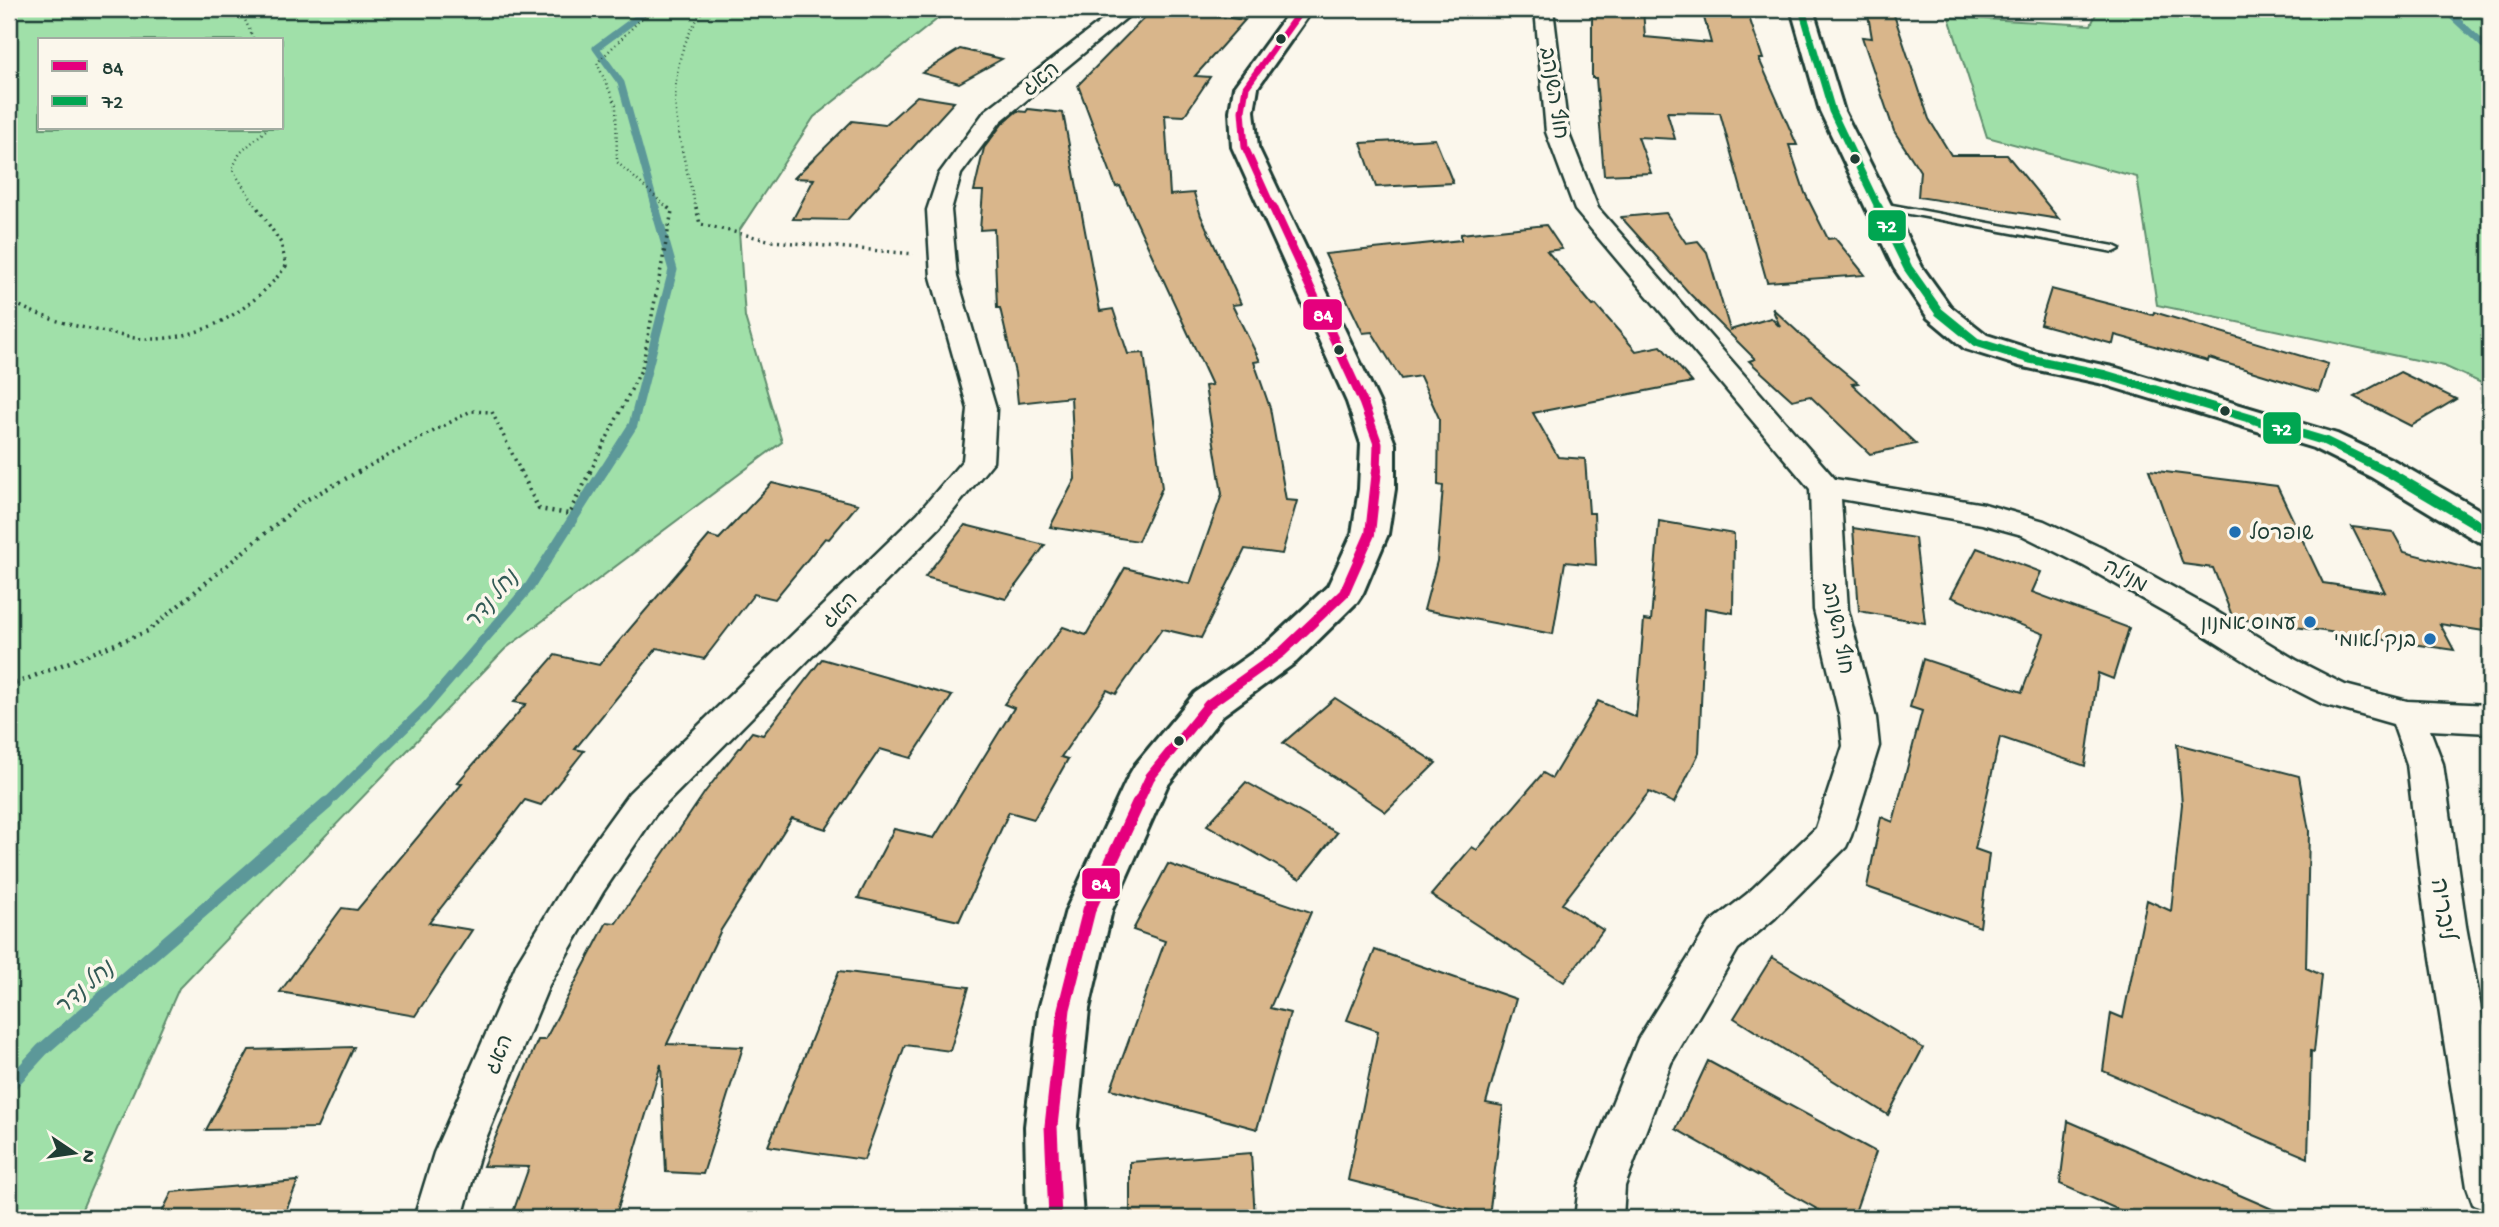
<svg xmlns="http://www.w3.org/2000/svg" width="2499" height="1227" font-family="'Gochi Hand','Playpen Sans Hebrew',sans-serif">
<rect width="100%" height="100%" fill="#fbf7ec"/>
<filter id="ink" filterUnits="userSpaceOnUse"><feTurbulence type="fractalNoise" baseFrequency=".0143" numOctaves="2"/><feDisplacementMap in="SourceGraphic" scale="14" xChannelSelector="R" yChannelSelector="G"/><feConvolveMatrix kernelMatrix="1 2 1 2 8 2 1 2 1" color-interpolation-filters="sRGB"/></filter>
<g filter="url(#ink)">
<g fill="#a0e0a9" stroke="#608e6e" stroke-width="2" fill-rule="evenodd">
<path d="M9,9h941l-136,108 -75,114 6,86 37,125 -277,207 -326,339 -101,230h-69zM40,40h242v88h-242z"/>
<polygon points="2098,9 2490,9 2490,387 2444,366 2157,305 2137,177 1987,137 1949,17 2091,25"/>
</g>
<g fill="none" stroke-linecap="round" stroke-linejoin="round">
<g stroke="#5c9899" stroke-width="7">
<polyline points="649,9 596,48 621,83 656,209"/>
<polyline points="2449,9 2450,14 2490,51"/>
</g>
<polyline stroke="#5c9899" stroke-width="9" points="603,472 633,425 673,270 655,207"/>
<polyline stroke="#5c9899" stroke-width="10" points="325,805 425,708 530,586 604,470"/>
<polyline stroke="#5c9899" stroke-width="13" points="9,1086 42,1050 327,803"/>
</g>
<g fill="#d9b68b" stroke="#1f3d34" stroke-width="2">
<polygon points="1153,9 1221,9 1216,16 1245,20 1195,76 1210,77 1184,116 1165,115 1170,195 1194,193 1201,216 1241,304 1232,305 1260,361 1254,362 1270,408 1286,500 1297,501 1282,554 1245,549 1201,638 1162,629 1116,694 1107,690 1061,757 1068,759 1034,819 1009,812 959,921 858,898 894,829 934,838 1014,708 1004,704 1063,627 1086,635 1125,568 1190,584 1222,494 1205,386 1212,385 1120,186 1116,187 1078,85"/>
<polygon points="1592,9 1643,9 1645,37 1711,43 1703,14 1749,17 1763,59 1759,59 1797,145 1789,145 1805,193 1828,239 1835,238 1865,275 1767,282 1720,113 1667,112 1675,139 1638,137 1651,173 1604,175 1596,78 1592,78"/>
<polygon points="1867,9 1892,9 1929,119 1951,155 2007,155 2059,219 1918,197 1920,171 1894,131 1862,37 1872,38"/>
<polygon points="960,49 1002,59 959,83 922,73"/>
<polygon points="917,96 954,102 847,220 793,219 814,179 794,178 852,121 885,125"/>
<polygon points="1028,109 1063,113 1100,311 1113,309 1128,354 1144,353 1162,488 1138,541 1050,527 1075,479 1071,397 1018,403 1015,373 1000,308 997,308 994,229 980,230 983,191 974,191 984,148 1003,123 1017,111 1026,112"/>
<polygon points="1435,139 1453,183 1376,187 1361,143"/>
<polygon points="1666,213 1686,243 1698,241 1707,252 1730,330 1771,318 1780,327 1772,308 1812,345 1858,383 1852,384 1916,444 1870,454 1810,396 1792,400 1749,361 1755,359 1690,294 1621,217"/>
<polygon points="1546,225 1562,249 1547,251 1593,306 1596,305 1636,351 1661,346 1692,382 1533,413 1558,457 1585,459 1589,513 1594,513 1596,565 1565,562 1553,634 1424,610 1437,561 1443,486 1438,485 1439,418 1420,376 1401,379 1372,332 1363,333 1325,254 1461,240 1461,234"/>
<polygon points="2051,289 2153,315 2154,312 2328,364 2319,392 2209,358 2208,361 2115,335 2113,344 2040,324"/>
<polygon points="2400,372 2456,399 2411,426 2354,397"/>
<polygon points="2149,470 2277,486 2323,583 2385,592 2352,527 2393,532 2404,552 2490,574 2490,632 2440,624 2454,650 2233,618 2213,568 2183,564"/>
<polygon points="772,483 858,504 829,539 825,538 775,599 754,594 704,659 657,648 575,749 584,751 541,805 525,800 429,923 472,930 415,1016 280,992 342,908 357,910 462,784 457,783 526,704 514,702 555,655 599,665 709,536 719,539"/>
<polygon points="1659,521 1734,534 1733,613 1705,608 1699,753 1674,803 1649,792 1562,904 1603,930 1564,982 1431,895 1472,847 1477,850 1543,773 1552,778 1598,701 1636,717 1644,620 1651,621"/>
<polygon points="965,525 1045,545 1006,599 925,577"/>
<polygon points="1853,528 1915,538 1925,623 1859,611"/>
<polygon points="1977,548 2041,572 2032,592 2129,628 2113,679 2098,673 2085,766 2000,737 1975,849 1989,854 1980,927 1867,887 1881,817 1893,822 1922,711 1910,707 1923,659 2022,692 2044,634 1951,597"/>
<polygon points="822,659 952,696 911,758 880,749 826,829 792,818 721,930 667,1044 743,1047 703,1174 666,1172 661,1064 615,1218 511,1218 529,1167 483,1166 538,1040 545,1040 607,922 616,923 705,792 752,732 763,735"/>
<polygon points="1335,698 1436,763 1386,812 1283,743"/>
<polygon points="2177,744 2299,776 2309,831 2306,968 2322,975 2314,1052 2311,1051 2308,1158 2103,1071 2111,1013 2123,1018 2147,900 2171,911 2182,804"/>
<polygon points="1246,782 1337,833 1300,879 1207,825"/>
<polygon points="1168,864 1311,912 1270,1008 1290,1013 1257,1129 1111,1089 1165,941 1133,930"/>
<polygon points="1375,950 1516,999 1486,1103 1503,1106 1489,1216 1348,1180 1378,1031 1347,1020"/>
<polygon points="1772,957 1923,1048 1888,1115 1734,1018"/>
<polygon points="839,971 969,987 950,1051 905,1045 864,1160 768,1146"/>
<polygon points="354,1047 317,1128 206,1130 249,1050"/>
<polygon points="1708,1061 1876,1152 1853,1218 1833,1218 1676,1129"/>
<polygon points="2068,1121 2293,1218 2137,1218 2060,1184"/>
<polygon points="1251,1153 1255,1218 1130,1218 1130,1162"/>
<polygon points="298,1181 283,1218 159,1218 172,1192"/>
</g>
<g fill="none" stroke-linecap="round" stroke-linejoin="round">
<defs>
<polygon id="lane" points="1876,202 2114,246 2120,249 2114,252 1872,207 1872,203"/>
<g id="street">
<polygon points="1117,9 1137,9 1001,121 961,174 951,210 957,277 996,409 993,462 940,527 655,815 603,892 549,985 480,1153 462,1218 414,1218 434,1153 517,963 575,868 629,793 918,513 963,460 968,409 931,277 927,210 939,174 985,111"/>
<polygon points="1535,9 1553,9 1568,132 1598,208 1835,479 1984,504 2044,521 2106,550 2212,609 2296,660 2345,685 2407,701 2490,705 2490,733 2430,730 2443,764 2466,926 2490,1058 2490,1210 2473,1204 2467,1187 2426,926 2407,764 2393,724 2323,704 2272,678 2188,625 2084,566 2022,535 1982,524 1841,499 1848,610 1876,718 1879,746 1851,836 1846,847 1775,918 1738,949 1671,1063 1625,1186 1623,1218 1575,1218 1579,1186 1638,1039 1710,923 1747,894 1816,828 1843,746 1840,718 1814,610 1810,489 1575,210 1546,132"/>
</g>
<g id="secondary">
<polygon points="1291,9 1313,9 1258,87 1254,111 1258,147 1379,402 1395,444 1395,489 1388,534 1363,593 1357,602 1296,662 1223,715 1167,786 1112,910 1089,1009 1077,1126 1083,1218 1027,1218 1025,1126 1039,1009 1066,910 1128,777 1135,765 1195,693 1268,642 1328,586 1352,534 1359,489 1361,444 1347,402 1232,147 1230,111 1234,87"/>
<polygon points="1791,9 1813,9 1844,111 1922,267 1950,306 1987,335 2037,351 2117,368 2337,434 2395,461 2490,516 2490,544 2477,541 2371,477 2313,448 2099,383 2019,366 1965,349 1928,318 1894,268 1820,111"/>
</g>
</defs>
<use href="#lane" stroke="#1f3d34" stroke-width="5"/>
<use href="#street" stroke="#1f3d34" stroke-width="5"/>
<use href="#secondary" stroke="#1f3d34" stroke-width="6"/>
<g stroke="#1f3d34" stroke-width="2.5" stroke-dasharray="1 3.5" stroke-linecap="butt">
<polyline points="243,9 241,11 254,40"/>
<polyline points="651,9 597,63 616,105 617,162 669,209"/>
<polyline points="258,209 232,169 240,153 268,128"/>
<path d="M696,209c-17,-75 -40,-132 8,-200"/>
</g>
<g stroke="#1f3d34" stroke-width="3.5" stroke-dasharray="2 4.5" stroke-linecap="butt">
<polyline points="696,207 700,224 772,241 914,254"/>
<path d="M9,300c27,16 56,24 86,30 18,3 35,9 53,9 55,1 106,-30 138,-73l-5,-23 -24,-36"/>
<polyline points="358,472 471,411 492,412 521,472"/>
<polyline points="590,472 642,368 672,211 667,207"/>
</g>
<g stroke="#1f3d34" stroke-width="4.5" stroke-dasharray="2 5" stroke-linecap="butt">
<polyline points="520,470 539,509 569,514 591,470"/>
<polyline points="9,686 148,631 304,501 362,470"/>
</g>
<use href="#lane" fill="#fbf7ec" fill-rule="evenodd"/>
<use href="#street" fill="#fbf7ec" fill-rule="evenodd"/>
<use href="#secondary" fill="#fbf7ec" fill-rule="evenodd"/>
<defs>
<polyline id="bus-1-far3" points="1273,209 1245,147 1242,111 1246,87 1302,9"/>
<polyline id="bus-1-far2" points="1273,207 1363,402 1378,444 1377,472"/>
<polyline id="bus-1-far1" points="1137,805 1150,777 1209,704 1282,652 1344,593 1370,534 1377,470"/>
<polyline id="bus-1" points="1055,1218 1051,1126 1064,1009 1089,910 1138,803"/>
<polyline id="bus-2-far2" points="1802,9 1832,111 1879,209"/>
<polyline id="bus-2-far1" points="1878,207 1908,268 1939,312 1976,342 2030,359 2106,375 2325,441 2388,472"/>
<polyline id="bus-2" points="2385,470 2490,532"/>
</defs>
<use href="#bus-1-far3" stroke="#fbf7ec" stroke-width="10"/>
<use href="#bus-1-far2" stroke="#fbf7ec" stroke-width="13"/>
<use href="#bus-1-far1" stroke="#fbf7ec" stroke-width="16"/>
<use href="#bus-1" stroke="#fbf7ec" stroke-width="18"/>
<use href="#bus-2-far2" stroke="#fbf7ec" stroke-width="10"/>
<use href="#bus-2-far1" stroke="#fbf7ec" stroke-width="13"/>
<use href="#bus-2" stroke="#fbf7ec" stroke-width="16"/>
<use href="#bus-1-far3" stroke="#e5007d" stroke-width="7"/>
<use href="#bus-1-far2" stroke="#e5007d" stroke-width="9"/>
<use href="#bus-1-far1" stroke="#e5007d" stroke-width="10"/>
<use href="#bus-1" stroke="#e5007d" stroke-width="13"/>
<use href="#bus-2-far2" stroke="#00a651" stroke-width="7"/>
<use href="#bus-2-far1" stroke="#00a651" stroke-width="9"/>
<use href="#bus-2" stroke="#00a651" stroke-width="10"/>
</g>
</g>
<g fill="#1f3d34" stroke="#fbf7ec" stroke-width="2.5">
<circle cx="1281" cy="39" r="6"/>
<circle cx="1855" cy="159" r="6"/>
<circle cx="1339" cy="350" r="6"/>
<circle cx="2225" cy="411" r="6"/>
<circle cx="1179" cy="741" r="6"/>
</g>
<g fill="#1f6fb2" stroke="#fbf7ec" stroke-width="2.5">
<circle cx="2235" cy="532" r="7"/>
<circle cx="2310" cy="622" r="7"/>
<circle cx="2430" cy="639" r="7"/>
</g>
<g text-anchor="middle" stroke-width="7" stroke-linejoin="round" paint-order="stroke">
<g font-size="21" fill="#1f3d34" stroke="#fbf7ec">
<text transform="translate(1040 78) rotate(-39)" y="7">האג</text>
<text transform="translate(1555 93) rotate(81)" y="7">חוף השנהב</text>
<text transform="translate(2126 575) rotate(29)" y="7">מנילה</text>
<text transform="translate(839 609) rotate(-45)" y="7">האג</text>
<text transform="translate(1839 628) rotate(79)" y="7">חוף השנהב</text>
<text transform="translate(498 1054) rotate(-67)" y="7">האג</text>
</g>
<g font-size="21" fill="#1f3d34" stroke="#fbf7ec" text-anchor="end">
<text x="2249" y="539" text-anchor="start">שופרסל</text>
<text x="2296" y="629">עמוס אמנון</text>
<text x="2416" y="646">בנק לאומי</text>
</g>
<g font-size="23" font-style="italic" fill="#335b56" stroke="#fbf7ec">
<text transform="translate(490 599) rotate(-50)" y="8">נחל נדר</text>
<text transform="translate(83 987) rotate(-41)" y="8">נחל נדר</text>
</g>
<g font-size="24" fill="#1f3d34" stroke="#fbf7ec">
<text transform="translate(2444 909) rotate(82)" y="8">ליבריה</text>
</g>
</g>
<g stroke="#fbf7ec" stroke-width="2.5">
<rect x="1867" y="209" width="40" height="33" rx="7" fill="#00a651"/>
<rect x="1302" y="298" width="41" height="33" rx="7" fill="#e5007d"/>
<rect x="2262" y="411" width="40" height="34" rx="7" fill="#00a651"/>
<rect x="1081" y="867" width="40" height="33" rx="7" fill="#e5007d"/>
</g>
<g font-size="19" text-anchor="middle" font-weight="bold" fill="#fff">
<text x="1887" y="232">72</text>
<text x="1323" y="321">84</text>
<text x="2282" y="435">72</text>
<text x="1101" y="890">84</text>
</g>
<rect width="2499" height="1227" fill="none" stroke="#fbf7ec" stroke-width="35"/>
<rect x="18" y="18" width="2464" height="1192" fill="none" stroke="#1f3d34" stroke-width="2.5" filter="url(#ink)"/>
<rect x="38" y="38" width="245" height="91" fill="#fbf7ec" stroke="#a3ada2" stroke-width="2"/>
<rect x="52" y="61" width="35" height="10" fill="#e5007d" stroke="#a3ada2" stroke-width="2"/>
<text x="102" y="74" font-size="21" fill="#1f3d34">84</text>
<rect x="52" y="96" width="35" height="10" fill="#00a651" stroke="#a3ada2" stroke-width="2"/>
<text x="102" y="108" font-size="21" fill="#1f3d34">72</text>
<g transform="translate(74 1153) rotate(103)" stroke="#fbf7ec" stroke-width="5" paint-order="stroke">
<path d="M0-5L12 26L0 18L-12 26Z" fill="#1f3d34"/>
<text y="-10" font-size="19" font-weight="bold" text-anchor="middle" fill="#1f3d34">N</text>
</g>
</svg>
